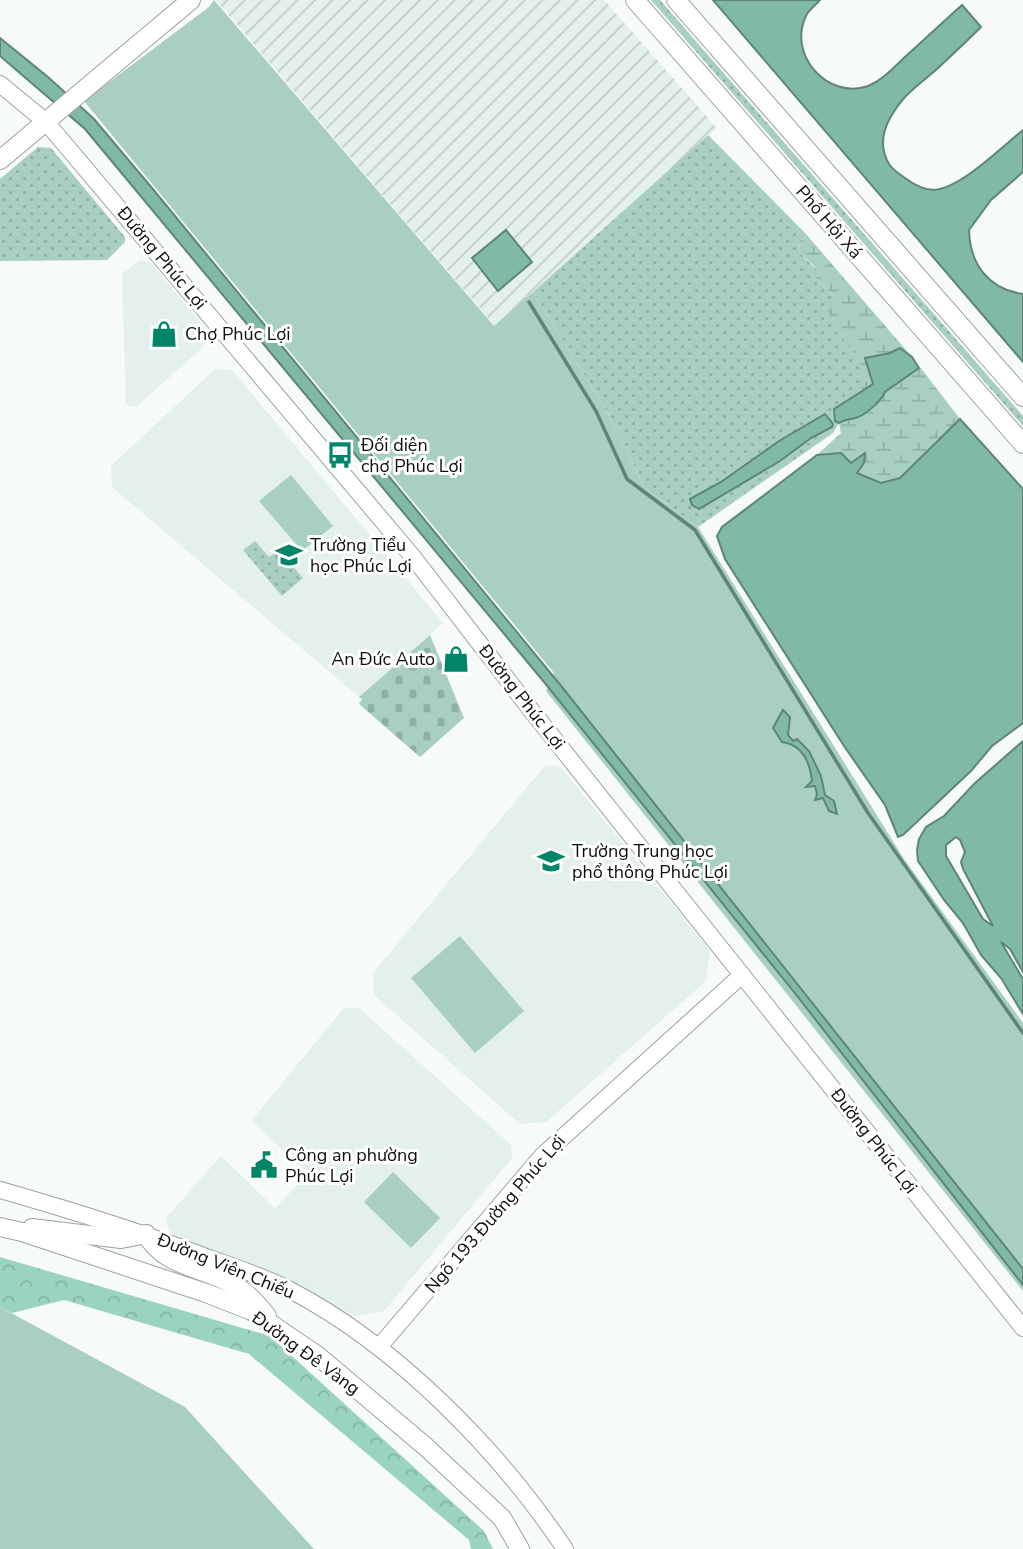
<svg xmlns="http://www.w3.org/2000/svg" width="1023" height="1549" font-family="'Nunito Sans',sans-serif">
<defs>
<pattern id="industrial-furrows" width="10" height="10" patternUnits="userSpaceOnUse" patternTransform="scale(1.75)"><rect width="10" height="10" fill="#e4f0eb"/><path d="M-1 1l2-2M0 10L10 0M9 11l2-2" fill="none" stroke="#c2cdc8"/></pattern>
<pattern id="grass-dots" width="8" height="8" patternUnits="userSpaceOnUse" patternTransform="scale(1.75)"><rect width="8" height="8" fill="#a8cfc1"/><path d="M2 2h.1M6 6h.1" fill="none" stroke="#8fb1a5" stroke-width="1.8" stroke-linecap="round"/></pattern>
<pattern id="forest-crowns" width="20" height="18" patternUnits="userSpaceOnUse" patternTransform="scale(1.75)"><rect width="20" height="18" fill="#9ad4c0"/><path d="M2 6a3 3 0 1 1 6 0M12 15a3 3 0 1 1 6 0" fill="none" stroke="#84b5a4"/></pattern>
<pattern id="wetland-marsh" width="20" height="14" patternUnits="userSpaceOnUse" patternTransform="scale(1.75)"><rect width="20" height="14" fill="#a8cfc1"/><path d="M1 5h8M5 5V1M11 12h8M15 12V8" fill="none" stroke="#8fb1a5"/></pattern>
<pattern id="cemetery-stones" width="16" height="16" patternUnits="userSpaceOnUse" patternTransform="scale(1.75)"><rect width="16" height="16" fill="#a8cfc1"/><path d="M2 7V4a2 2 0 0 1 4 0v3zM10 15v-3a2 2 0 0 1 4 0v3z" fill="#8fb1a5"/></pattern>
</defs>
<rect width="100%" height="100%" fill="#f6faf8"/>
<g fill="#e4f0eb">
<polygon points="140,260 151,263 206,329 203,347 136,407 126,405 122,274"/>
<polygon points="215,369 232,370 443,623 359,697 112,487 111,466"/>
<polygon points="548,765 559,767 564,771 710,951 706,981 546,1122 520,1124 374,995 373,973 543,768"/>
<polygon points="344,1008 359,1008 511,1145 512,1158 384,1311 349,1317 287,1278 171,1236 166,1218 221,1156 275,1208 307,1175 252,1120"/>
</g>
<polygon fill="url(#industrial-furrows)" points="216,0 604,0 717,128 495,326"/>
<g fill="url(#grass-dots)">
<polygon points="651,0 660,0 1023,416 1023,426"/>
<polygon points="708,135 806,234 800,243 799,252 816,269 816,278 834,296 848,345 861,362 864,379 860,391 834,409 835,421 839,423 833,433 698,527 644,487 608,413 533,292"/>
<polygon points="38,147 51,148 125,237 125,242 107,260 0,261 0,179"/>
<polygon points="255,541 269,557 279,550 303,578 282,596 243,550"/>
</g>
<polygon fill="url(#forest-crowns)" points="0,1257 270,1336 484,1531 493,1549 471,1549 469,1540 249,1354 64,1300 12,1313 0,1307"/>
<g fill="url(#wetland-marsh)">
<path d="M806,234l106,123 -12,-9 -10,5 -24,5 7,26 -13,7c16,-45 -48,-56 -26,-95l-18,-18 -1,-11 -16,-15 1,-9z"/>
<polygon points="920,367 960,419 900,478 881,483 857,472 864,463 860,458 851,463 817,455 841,433 839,423 844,419 857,418 884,392"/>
</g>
<polygon fill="url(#cemetery-stones)" points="430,635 464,718 420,757 359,704 362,699 359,697"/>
<g fill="#a8cfc1">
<polygon points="214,0 494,326 533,292 608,413 644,487 698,527 904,859 1023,1023 1023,1291 546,691 554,673 84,101 209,7"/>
<polygon points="291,475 333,526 302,551 259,501"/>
<polygon points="460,936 524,1011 475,1053 411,978"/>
<polygon points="393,1172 440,1218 411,1248 364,1202"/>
<polygon points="0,1307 185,1407 314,1549 0,1549"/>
</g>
<g fill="#80b9a6" stroke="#5e8678" stroke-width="2" fill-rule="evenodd">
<path d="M713,0h107c-4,5 -12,10 -14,16 -19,39 22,84 62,70 15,-6 26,-19 38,-30 19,-17 37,-34 56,-51l19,22c-14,14 -29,28 -43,41 -21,19 -33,24 -48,50 -8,15 -10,31 -1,46 4,6 10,10 16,14 8,6 18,12 29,12 27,-2 68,-43 89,-60v42l-32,28 -22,30c1,34 19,59 54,64v68z"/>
<polygon points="0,38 48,77 94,119 152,188 562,687 1023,1269 1023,1285 794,992 544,682 85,129 0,56"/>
<polygon points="506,230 532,262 498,291 472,258"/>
<path d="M900,348l12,9 7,11 -34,24c-4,9 -20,24 -30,26 -7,2 -10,1 -16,5l-4,-2 -1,-12 39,-25 -8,-26 25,-5z"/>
<polygon points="825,414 833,424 832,427 811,438 780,461 699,509 692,505 690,499 721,482 779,441"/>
<polygon points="960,419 1023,489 1023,723 992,746 971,771 903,835 898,837 885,805 844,746 725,559 717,536 722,527 817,455 841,453 851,463 865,453 864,463 857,473 881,483 900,478"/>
<path d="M783,710l7,7 -2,18 5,6 4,-2 12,12 12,25 4,19 9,6 3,13 -8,-3 -6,-13 -8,2 2,-6 -2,-8 -9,1 6,-6c-2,-19 -10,-36 -30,-39l-9,-14z"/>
<path d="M1023,741v231l-13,-23 -9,-7 22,37v35l-22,-36 -20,-23 -18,-32 -19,-23 -26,-39 -1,-11 2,-11 7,-12 18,-11 31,-33zM956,837l4,3 5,12 -4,10 2,7 30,57 -10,-7 -37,-63v-11z"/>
</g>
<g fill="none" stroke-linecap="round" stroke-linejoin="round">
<polyline stroke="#5e8678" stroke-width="3.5" points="529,302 596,411 627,479 695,530 868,813 1023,1033"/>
<defs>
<g id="tertiary">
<polyline points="0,84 46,122 413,557 531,710 1023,1328"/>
<path d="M0,1190c70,20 138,41 206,67 28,10 57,19 84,33 106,55 209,160 275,259"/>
<polyline points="379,1347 542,1156 742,975"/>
</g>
<g id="secondary">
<polyline points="635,0 1023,444"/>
<polyline points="676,0 1023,397"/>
<polyline points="0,160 191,0"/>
<polyline points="0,1227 22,1232 206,1293 252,1311 318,1356 426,1447 502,1518 520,1549"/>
<path d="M32,1228l89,11 25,-5c17,32 55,33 84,49 15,7 27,20 37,33"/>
</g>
</defs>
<use href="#tertiary" stroke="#9ea1a0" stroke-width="18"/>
<use href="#secondary" stroke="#9ea1a0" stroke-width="20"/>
<use href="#tertiary" stroke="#fff" stroke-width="16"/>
<use href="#secondary" stroke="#fff" stroke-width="18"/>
</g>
<defs>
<symbol id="shop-bare" viewBox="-9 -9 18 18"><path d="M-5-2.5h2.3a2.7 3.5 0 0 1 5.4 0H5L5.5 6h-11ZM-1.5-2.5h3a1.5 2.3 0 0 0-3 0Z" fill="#008569" stroke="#fff" stroke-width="2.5" paint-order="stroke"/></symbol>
<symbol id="bus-bare" viewBox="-9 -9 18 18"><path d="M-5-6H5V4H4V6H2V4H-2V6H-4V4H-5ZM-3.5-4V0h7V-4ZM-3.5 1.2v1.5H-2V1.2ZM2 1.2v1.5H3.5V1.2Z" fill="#008569" stroke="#fff" stroke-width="2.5" paint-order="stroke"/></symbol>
<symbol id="school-bare" viewBox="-9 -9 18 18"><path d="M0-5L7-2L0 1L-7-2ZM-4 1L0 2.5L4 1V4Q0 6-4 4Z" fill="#008569" stroke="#fff" stroke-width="2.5" paint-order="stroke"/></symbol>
<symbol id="civic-bare" viewBox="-9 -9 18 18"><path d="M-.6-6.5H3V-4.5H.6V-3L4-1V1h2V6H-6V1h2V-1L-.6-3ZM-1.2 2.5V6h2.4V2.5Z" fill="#008569" stroke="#fff" stroke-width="2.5" paint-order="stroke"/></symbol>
</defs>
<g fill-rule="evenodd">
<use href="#shop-bare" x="145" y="315" width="38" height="38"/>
<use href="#bus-bare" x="321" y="436" width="38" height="38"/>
<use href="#school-bare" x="270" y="536" width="38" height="38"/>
<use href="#shop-bare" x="437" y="640" width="38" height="38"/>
<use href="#school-bare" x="532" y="842" width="38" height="38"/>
<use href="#civic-bare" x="245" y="1146" width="38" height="38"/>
</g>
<g text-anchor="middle" stroke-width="6" stroke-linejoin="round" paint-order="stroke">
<g font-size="18" fill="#0d0e0d" stroke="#fff">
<text transform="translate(829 222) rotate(49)" y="6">Phố Hội Xá</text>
<text transform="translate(162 258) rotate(50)" y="6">Đường Phúc Lợi</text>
<text transform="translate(522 697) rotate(52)" y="6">Đường Phúc Lợi</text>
<text transform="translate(874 1141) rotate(52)" y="6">Đường Phúc Lợi</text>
<text transform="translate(495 1214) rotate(-49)" y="6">Ngõ 193 Đường Phúc Lợi</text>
<text transform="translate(226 1266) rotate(22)" y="6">Đường Viên Chiếu</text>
<text transform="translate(306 1353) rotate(36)" y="6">Đường Đê Vàng</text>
</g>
<g font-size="18" fill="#0d0e0d" stroke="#fff" text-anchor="start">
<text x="185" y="340">Chợ Phúc Lợi</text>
<text x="361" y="451">Đối diện<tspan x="361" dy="21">chợ Phúc Lợi</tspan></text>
<text x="310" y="551">Trường Tiểu<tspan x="310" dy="21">học Phúc Lợi</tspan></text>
<text x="435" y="665" text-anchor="end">An Đức Auto</text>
<text x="572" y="857">Trường Trung học<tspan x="572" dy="21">phổ thông Phúc Lợi</tspan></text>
<text x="285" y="1161">Công an phường<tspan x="285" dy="21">Phúc Lợi</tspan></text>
</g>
</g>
</svg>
